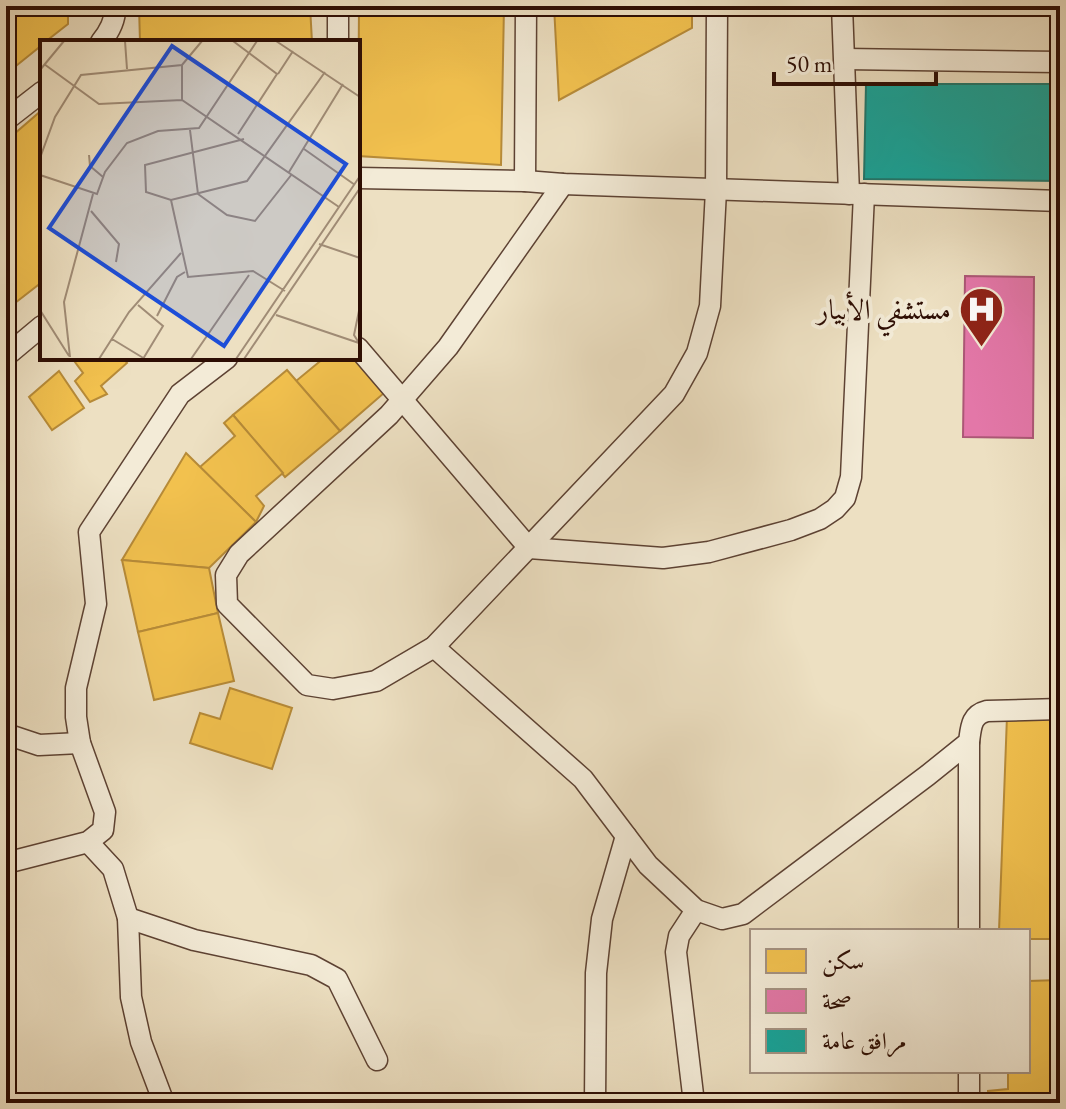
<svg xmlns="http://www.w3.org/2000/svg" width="1066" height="1109" font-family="'EB Garamond',Amiri,serif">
<rect width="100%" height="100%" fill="#ede0c2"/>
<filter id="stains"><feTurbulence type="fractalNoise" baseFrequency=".0025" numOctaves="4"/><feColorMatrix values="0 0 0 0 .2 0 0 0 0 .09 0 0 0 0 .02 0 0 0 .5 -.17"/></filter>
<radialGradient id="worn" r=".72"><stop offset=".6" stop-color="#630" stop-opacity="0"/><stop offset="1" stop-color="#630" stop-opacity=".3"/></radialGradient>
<g fill="#f2c14e" stroke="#b78b38" stroke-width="2">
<polygon points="6,6 68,6 68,24 45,42 42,42 42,45 6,74"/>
<polygon points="139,6 310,6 312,42 140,42"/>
<polygon points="359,6 504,6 501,165 358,156"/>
<polygon points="554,6 692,6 692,28 559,100"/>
<polygon points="42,110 42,282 6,310 6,141"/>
<polygon points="72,358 123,358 127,363 101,386 107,394 90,402 75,381 83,373"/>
<polygon points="324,358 355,358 384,393 340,431 296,381"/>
<polygon points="287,370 340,431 285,477 233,415"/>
<polygon points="59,371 84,408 52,430 29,397"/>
<polygon points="233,415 283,473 256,496 264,506 256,522 200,467 235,436 224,423"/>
<polygon points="186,453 256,522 209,568 122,560"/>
<polygon points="122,560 209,568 218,613 138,632"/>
<polygon points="218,613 234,681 154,700 138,632"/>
<polygon points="230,688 292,708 272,769 190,743 200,713 220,719"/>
<polygon points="1060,715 1060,939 1028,939 1028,931 999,931 1007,716"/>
<polygon points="1060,980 1060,1103 988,1103 988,1091 1008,1089 1008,1071 1028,1071 1028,981"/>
</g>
<polygon fill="#e377a8" stroke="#ac5776" stroke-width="2" points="965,276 1034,277 1033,438 963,437"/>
<polygon fill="#17a398" stroke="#1e766b" stroke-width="2" points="866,84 1060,84 1060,181 864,179"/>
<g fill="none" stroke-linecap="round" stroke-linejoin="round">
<defs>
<g id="street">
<polyline points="842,6 849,194"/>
<path d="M101,42c8,-10 15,-23 14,-36"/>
<polyline points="338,42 338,6"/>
<polyline points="845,59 1060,62"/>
<polyline points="6,120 42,92"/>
<polyline points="358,178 525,181 563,184 1060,201"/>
<polyline points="525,181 526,6"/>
<polyline points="563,184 448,347 389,415 239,554 226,575 227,604 307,685 333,689 376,681 434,647 674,394 697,353 710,306 716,190 717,6"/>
<polyline points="358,348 529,548 663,558 709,552 791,530 820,519 835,509 845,498 851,477 864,194"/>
<polyline points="6,356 42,326"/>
<path d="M434,647l149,132 65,86 48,45 26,9 21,-5 185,-139 41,-33c2,-15 2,-27 18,-31l73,-2"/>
<polyline points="6,734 39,745 80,743"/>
<polyline points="88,842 113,869 128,918 131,997 141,1042 164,1103"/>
<polyline points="6,863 88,842 103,830 105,812 80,743 76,717 76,688 96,604 89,532 180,394 227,358"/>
<polyline points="128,918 194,940 311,965 337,979 377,1060"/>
<polyline points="969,931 969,742"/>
<polyline points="595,1103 596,973 602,919 626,836"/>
<polyline points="694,1103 676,952 679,936 696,910"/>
<polyline points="969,1103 969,1071"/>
</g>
</defs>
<use href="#street" stroke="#5d4233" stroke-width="23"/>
<use href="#street" stroke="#f3ebd7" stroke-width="20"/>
</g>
<defs>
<symbol id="hospital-pin" viewBox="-11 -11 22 30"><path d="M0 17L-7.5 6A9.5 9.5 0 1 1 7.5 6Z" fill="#8f2418" stroke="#f3ebd7"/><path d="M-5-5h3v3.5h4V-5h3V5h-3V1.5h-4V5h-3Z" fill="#fff"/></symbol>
</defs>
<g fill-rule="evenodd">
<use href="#hospital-pin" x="956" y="284" width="51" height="69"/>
</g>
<g text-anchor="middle" stroke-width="8" stroke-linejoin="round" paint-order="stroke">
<g font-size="28" fill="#2d0d03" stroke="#f3ebd7" text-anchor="end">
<text x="951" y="319">مستشفي الأبيار</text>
</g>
</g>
<g transform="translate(40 40)">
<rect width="320" height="320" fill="#ede0c2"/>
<path fill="none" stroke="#a08c76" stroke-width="2" d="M85,1l2,28M193,1l44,33 -39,60M236,1l84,56M4,24l55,40 83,-4 157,107M142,25v35M0,30l24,-29M238,34l15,-23M150,90l8,64 29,21 28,6 37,-47M204,99l-99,26 1,27 25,8 76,-19 78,-109M264,109l51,36M49,115l1,11 13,11M0,118l15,-41 26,-42 101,-10 20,-24M249,132l54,-88M0,135l57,19 8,-22 22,-29 31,-12 41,-3 58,-87M131,160l17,77 65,-6 32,20M51,171l28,33 -3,18M279,204l41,14M98,265l25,21 -20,33M0,270l29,46M236,275l83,28M117,276l20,-39 8,-5M72,299l33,20M319,303l-5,-8 6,-29M30,317l-6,-55 29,-108M59,319l30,-47 52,-59M151,319l58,-84M196,319l124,-183M204,319l116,-171"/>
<path fill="#1d4ed8" fill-opacity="0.15" stroke="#1d4ed8" stroke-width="4" d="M132,6l174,118 -122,182 -175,-118z"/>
<rect width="320" height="320" fill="none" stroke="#2d0d03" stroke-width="4"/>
</g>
<rect width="1066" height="1109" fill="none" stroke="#ede0c2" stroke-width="32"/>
<rect x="8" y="8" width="1050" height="1093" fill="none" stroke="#2d0d03" stroke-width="4"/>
<rect x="16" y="16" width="1034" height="1077" fill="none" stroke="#2d0d03" stroke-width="2"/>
<rect x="750" y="929" width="280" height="144" fill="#f3ebd7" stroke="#a49282" stroke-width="2"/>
<rect x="766" y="949" width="40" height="24" fill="#f2c14e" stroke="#a49282" stroke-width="2"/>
<text x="822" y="969" font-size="24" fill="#2d0d03">سكن</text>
<rect x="766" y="989" width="40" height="24" fill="#e377a8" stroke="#a49282" stroke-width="2"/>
<text x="822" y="1009" font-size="24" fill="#2d0d03">صحة</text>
<rect x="766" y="1029" width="40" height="24" fill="#17a398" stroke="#a49282" stroke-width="2"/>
<text x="822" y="1049" font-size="24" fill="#2d0d03">مرافق عامة</text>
<path d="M774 72v12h162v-12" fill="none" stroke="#2d0d03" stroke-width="4"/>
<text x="786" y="72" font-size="24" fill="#2d0d03" stroke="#f3ebd7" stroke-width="6" paint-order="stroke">50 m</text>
<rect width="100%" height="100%" filter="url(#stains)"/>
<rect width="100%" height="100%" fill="url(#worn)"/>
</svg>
